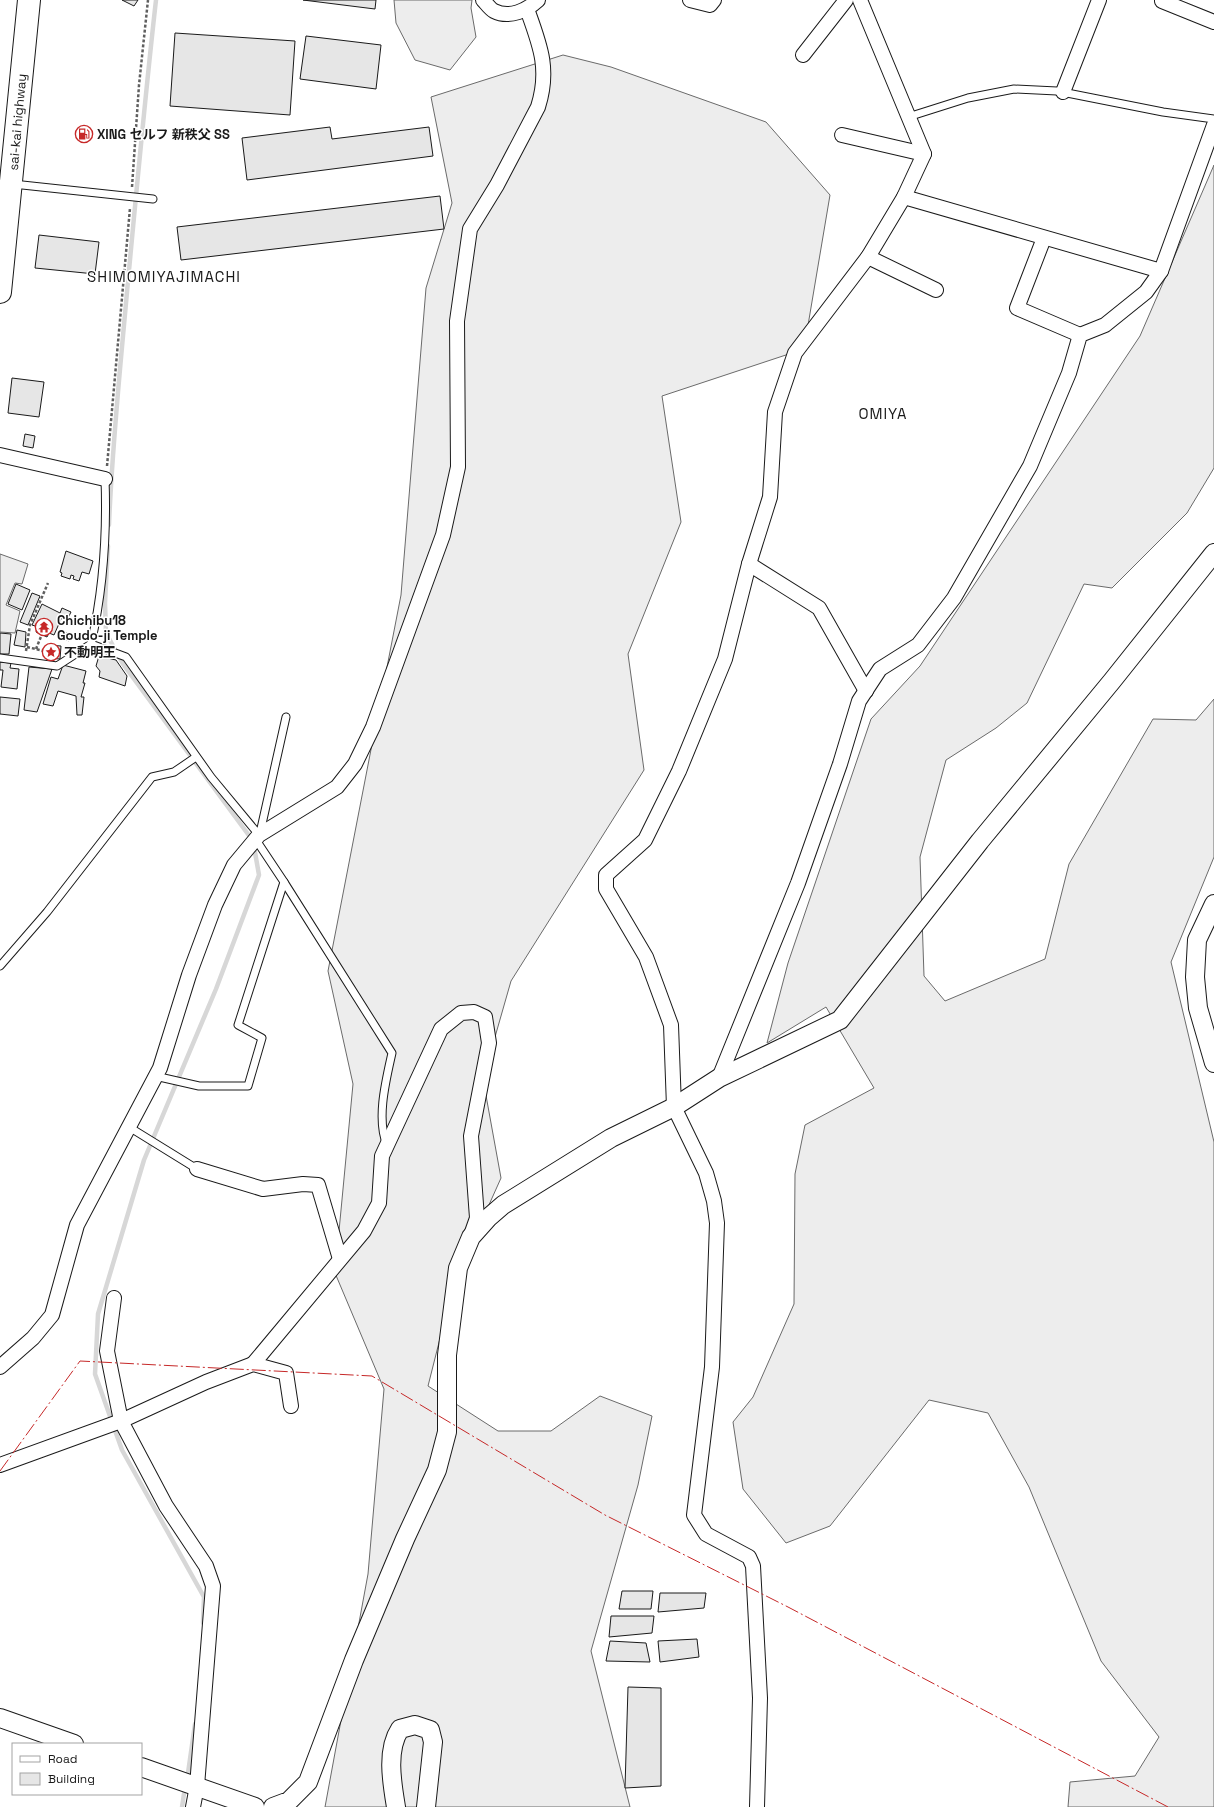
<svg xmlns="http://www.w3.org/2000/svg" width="1214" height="1807" font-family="'Space Grotesk','Noto Sans JP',sans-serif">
<rect width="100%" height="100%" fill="#fff"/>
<g fill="#ededed" stroke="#6a6a6a">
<polygon points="394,0 472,0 471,8 476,37 450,70 415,60 396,23"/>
<polygon points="563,55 611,67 766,122 830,195 804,349 662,396 681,522 628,654 644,770 511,981 483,1079 501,1178 454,1283 428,1386 498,1431 551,1431 600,1396 652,1416 638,1485 591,1651 630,1807 325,1807 368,1574 384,1389 335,1273 353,1084 328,971 401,595 426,288 452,203 431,97"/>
<polygon points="1214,165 1214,468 1187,513 1112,588 1084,584 1027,703 996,728 946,760 920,857 924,976 945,1001 1045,959 1069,864 1153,719 1196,720 1214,699 1214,857 1171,962 1214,1142 1214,1807 1068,1807 1070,1782 1135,1776 1159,1737 1101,1661 1029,1487 988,1413 929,1400 830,1526 786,1543 743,1489 733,1422 753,1397 794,1304 795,1174 805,1125 874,1088 826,1007 767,1043 788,963 871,719 920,666 1140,336"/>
<polygon points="0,554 28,564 22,584 15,583 6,605 20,611 15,633 0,632"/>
</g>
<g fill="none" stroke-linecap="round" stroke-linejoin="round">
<g stroke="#d7d7d7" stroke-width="4.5">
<path d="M109,525c3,-78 11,-155 18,-233 9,-97 18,-195 29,-292"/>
<polyline points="108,546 105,603 106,633 123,664 253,841 259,875 216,989 144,1160 98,1314 95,1374 122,1450 204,1597 203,1623"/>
<polyline points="187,1780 195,1724"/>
<polyline points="182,1807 185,1787"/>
</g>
</g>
<g fill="#e6e6e6" stroke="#1a1a1a">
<polygon points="122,0 138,0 134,6"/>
<polygon points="303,0 376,0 375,9"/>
<polygon points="175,33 295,41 290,115 170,106"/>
<polygon points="306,36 381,45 376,89 300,79"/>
<polygon points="330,127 332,139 429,127 433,156 247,180 242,138"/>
<polygon points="440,196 444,229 181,260 177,227"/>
<polygon points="39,235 99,242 95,274 35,268"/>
<polygon points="12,378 44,382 39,417 8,413"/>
<polygon points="25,434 35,436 33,448 23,446"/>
<polygon points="66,551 93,561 89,574 82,572 79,581 73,579 74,576 71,575 70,579 61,576 62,573 60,572"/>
<polygon points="16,584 30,590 22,610 8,604"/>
<polygon points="32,593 40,596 28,625 20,622"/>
<polygon points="42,604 60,613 62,608 71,612 67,620 62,617 54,635 49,633 47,637 36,632 38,627 32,625"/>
<polygon points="17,630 26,632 25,647 14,645"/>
<polygon points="64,632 71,634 69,641 62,638"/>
<polygon points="0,633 11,634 9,654 0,654"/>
<polygon points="47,645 61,646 60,659 46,658 45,648 47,648"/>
<polygon points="99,656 116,660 127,676 125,686 99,677 100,671 96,666"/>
<polygon points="0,662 11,663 10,668 19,669 17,689 1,687 3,670 0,670"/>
<polygon points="63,665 86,671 83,683 85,683 81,697 84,697 82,715 77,715 76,696 58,691 53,706 43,704 51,677 58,679"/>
<polygon points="29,667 52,669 37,712 24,710"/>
<polygon points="0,697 20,699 18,716 0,714"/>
<polygon points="622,1591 653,1591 651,1609 619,1609"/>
<polygon points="660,1593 706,1593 704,1608 658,1612"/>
<polygon points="611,1616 654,1616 652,1633 609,1637"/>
<polygon points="697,1639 699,1657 660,1662 658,1641"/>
<polygon points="610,1641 646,1643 650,1662 606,1661"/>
<polygon points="628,1687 661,1688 661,1786 625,1788"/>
</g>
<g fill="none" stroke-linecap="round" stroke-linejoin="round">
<defs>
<g id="service">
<polyline points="908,117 968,98 1014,89 1057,91 1163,112 1214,119"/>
<polyline points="13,184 153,199"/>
<path d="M105,479c2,54 -2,112 -14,165l35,13 85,120 48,58"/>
<polyline points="0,658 57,666 91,644"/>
<polyline points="260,833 286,717"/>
<path d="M256,840l28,42 108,171c-6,27 -16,66 -5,92"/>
<polyline points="0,966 47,912 152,777 174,772 196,757"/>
<polyline points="155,1076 199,1086 248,1086 262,1038 238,1025 284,882"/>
<polyline points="129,1127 197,1169"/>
</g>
<g id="minor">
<path d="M483,0c3,3 7,9 11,11 16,8 33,-1 44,-11"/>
<polyline points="690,0 710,5 714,0"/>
<polyline points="1162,1 1214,22"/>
<polyline points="803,55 846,0"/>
<polyline points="1063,92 1099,0"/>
<polyline points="842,135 924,154"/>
<polyline points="904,197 1161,271"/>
<polyline points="1044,238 1017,308 1080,335"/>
<polyline points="868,257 936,290"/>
<polyline points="0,455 105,479"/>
<polyline points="749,564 819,608 866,691"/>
<polyline points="719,1078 798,883 840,764 859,701 880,669 918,645 954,598 1030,466 1069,373 1080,335 1105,325 1146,292 1161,271 1214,125"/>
<polyline points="197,1169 263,1189 303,1184 318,1185 340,1259"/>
<polyline points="114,1298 107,1351 121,1421 166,1506 206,1566 213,1586 197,1786 193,1807"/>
<polyline points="253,1364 364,1231 379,1203 382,1156 441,1029 461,1013 474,1012 485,1017 489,1043 471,1136 477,1218 471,1235"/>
<path d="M0,1367l33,-29 19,-23 25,-90 83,-157 29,-93 26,-70 19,-40 25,-30 78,-48 18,-23 18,-37 70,-192 15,-68 -1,-146 13,-92 27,-44 41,-78c12,-38 2,-62 -11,-98"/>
<polyline points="0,1465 121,1421 206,1382 253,1364 286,1373 291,1406"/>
<polyline points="757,1807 760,1698 753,1566 749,1557 706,1534 694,1515 712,1367 717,1223 714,1201 706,1173 674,1107 671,1025 646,957 606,889 606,875 645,840 679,771 725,659 749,564 770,497 775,412 795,353 868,257 904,197 924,154 860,0"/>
</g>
<g id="tertiary">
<polyline points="1214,904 1197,940 1195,977 1198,1008 1214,1063"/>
<polyline points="0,1718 74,1744"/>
<polyline points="141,1767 255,1807"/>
<polyline points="273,1807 289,1801 308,1782 354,1660 405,1539 437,1470 447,1432 447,1355 458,1268 471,1237 488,1218 503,1205 611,1138 674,1107 719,1078 840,1020 980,841 1112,681 1214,553"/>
<path d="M396,1807c-4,-24 -10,-57 4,-78l15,-4 15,5 3,12 -7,65"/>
</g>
<polyline id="trunk" points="0,292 29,0"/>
</defs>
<use href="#service" stroke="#1a1a1a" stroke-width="9"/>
<use href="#minor" stroke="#1a1a1a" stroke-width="16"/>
<use href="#tertiary" stroke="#1a1a1a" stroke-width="20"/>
<use href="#trunk" stroke="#1a1a1a" stroke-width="24"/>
<g stroke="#5f5f5f" stroke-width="2.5" stroke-dasharray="3 2" stroke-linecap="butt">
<polyline points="132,187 139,85 148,0"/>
<polyline points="107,466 130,208"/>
<polyline points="27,647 44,651"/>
<polyline points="36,649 42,634"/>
<polyline points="26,651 30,625 48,583"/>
</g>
<use href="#service" stroke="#fff" stroke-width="7"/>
<use href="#minor" stroke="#fff" stroke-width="14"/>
<use href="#tertiary" stroke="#fff" stroke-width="18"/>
<use href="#trunk" stroke="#fff" stroke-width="22"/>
<polyline stroke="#c62828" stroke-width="1" stroke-dasharray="14 3 2 3" stroke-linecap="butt" points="0,1471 80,1361 372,1376 605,1515 788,1607 1168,1807"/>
</g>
<defs>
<symbol id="fuel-ring" viewBox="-11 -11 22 22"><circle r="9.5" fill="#fff" stroke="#c62828" stroke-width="1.5"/><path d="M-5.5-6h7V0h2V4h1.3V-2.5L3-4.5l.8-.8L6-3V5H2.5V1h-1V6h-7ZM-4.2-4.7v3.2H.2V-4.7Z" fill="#c62828"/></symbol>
<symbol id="temple-ring" viewBox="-11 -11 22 22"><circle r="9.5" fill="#fff" stroke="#c62828" stroke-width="1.5"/><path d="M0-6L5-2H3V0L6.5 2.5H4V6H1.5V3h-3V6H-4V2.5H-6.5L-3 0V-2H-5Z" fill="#c62828"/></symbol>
<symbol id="sight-ring" viewBox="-11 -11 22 22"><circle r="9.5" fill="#fff" stroke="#c62828" stroke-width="1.5"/><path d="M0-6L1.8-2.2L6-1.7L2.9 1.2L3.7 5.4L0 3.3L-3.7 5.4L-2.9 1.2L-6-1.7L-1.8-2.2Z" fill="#c62828"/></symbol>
</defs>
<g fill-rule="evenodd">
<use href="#fuel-ring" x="74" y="124" width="20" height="20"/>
<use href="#temple-ring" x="34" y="617" width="20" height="20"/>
<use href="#sight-ring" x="41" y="642" width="20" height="20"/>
</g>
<g text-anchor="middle" stroke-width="3" stroke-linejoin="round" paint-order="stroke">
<g font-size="13" fill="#1a1a1a" stroke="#fff">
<text transform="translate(17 122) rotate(-85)" y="5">sai-kai highway</text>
</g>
<g font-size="13" font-weight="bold" fill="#1a1a1a" stroke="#fff" text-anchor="start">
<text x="97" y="139">XING セルフ 新秩父 SS</text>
<text x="57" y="625">Chichibu18<tspan x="57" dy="15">Goudo-ji Temple</tspan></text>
<text x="64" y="657">不動明王</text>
</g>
<g font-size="15" letter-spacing="1" fill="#1a1a1a" stroke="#fff">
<text x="164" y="282">SHIMOMIYAJIMACHI</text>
<text x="883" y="419">OMIYA</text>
</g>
</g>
<rect x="12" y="1743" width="130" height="52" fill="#ffffff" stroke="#a3a3a3"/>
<rect x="20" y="1756" width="20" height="6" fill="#ffffff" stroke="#a3a3a3"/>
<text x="48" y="1763" font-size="12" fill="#1a1a1a">Road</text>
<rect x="20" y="1773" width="20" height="12" fill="#e6e6e6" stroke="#a3a3a3"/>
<text x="48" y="1783" font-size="12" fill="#1a1a1a">Building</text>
</svg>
